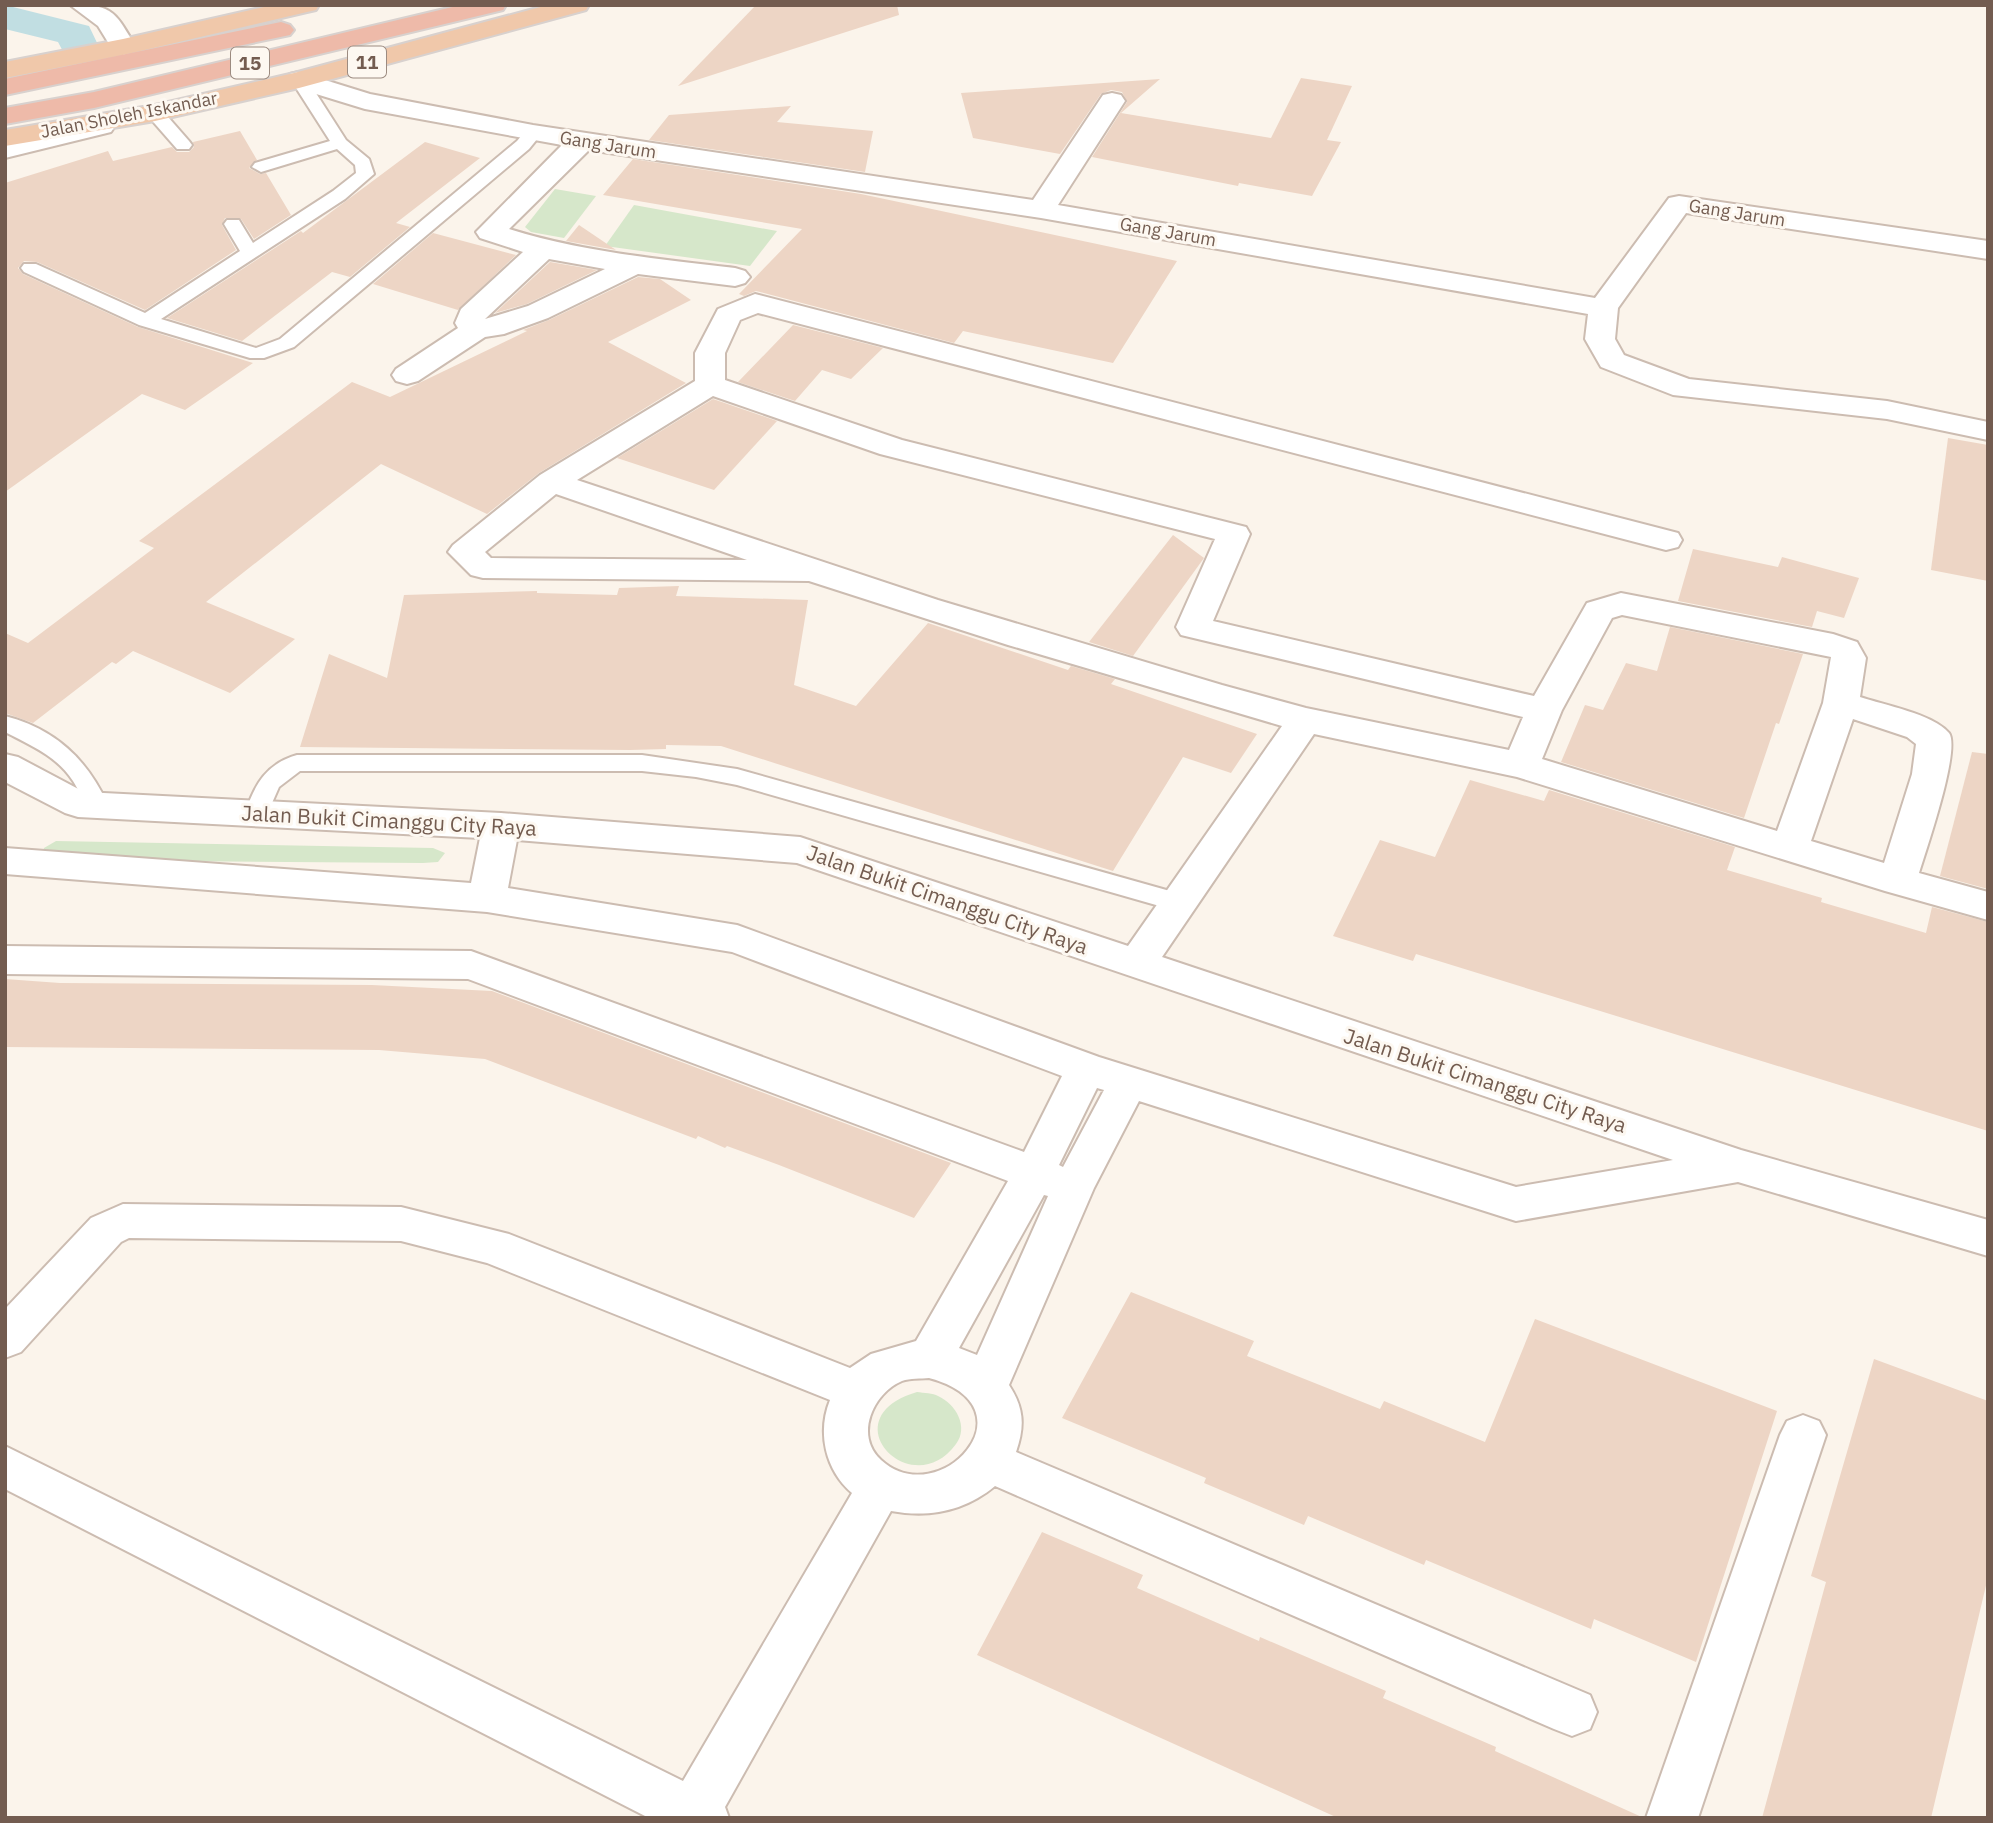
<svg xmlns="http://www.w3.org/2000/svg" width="1993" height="1823" font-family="'IBM Plex Sans',sans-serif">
<rect width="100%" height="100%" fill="#fbf4eb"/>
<g fill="#d6e7ca">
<polygon points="555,189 596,196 564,238 531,232 525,227"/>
<polygon points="634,205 777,231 750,266 605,246"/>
<polygon points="56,841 433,848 445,853 438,862 423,863 51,860 43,855 44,848"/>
<path d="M917,1392c7,1 16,1 21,4 18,8 31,31 18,48 -44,61 -128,-26 -39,-52z"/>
</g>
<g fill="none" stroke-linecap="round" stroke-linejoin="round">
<polygon fill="#c1dee2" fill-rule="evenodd" points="5,5 89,26 100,49 94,57 80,61 66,57 58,42 5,29"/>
</g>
<g fill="#edd5c5">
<polygon points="756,5 897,5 899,15 678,86"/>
<polygon points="1301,78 1352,86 1327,140 1341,142 1312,196 1239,183 1238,186 1092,157 1127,102 1122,92 1111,90 1101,94 1060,154 973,138 961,93 1160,79 1121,113 1271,138"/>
<polygon points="791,106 777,122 873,131 865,172 649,140 669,115"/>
<polygon points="240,131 257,160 249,168 260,174 266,173 291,215 254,239 241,219 225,218 222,225 236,250 145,310 37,262 24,261 18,268 23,274 138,327 253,363 185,410 142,394 5,492 5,183 108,151 113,161 172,147 177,152 189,152 194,147 193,142"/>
<polygon points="425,142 480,158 396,223 410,227 350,277 332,272 242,341 167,318 301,231 303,233"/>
<polygon points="633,159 861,194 1177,261 1113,363 963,331 954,343 756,291 744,296 739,294 802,229 603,195"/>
<polygon points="579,225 616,250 566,241"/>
<polygon points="433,233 516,255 458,310 373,284"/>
<polygon points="550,262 597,270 527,304 495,313"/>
<polygon points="638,277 660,279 691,300 608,342 686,383 539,473 487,514 381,464 206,602 295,639 230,693 133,651 116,664 112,662 33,723 5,713 5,633 28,643 154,548 139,541 352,382 390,397 527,331 523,330 549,320"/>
<polygon points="793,325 883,348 851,379 822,370 795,401 738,382"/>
<polygon points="713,399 777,421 714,490 617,458"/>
<polygon points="1948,438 1988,445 1988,581 1931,570"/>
<polygon points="1173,535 1204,558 1133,656 1089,642"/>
<polygon points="1693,549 1778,567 1782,557 1859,578 1844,618 1817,611 1812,627 1678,601"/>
<polygon points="679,586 676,596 808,600 794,685 856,706 928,623 1068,670 1071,666 1115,679 1111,684 1257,734 1231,773 1183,757 1113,871 721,746 666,745 666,749 630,750 300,747 329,654 387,678 404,595 537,591 537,593 617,595 619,588"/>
<polygon points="1670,627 1803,654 1779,724 1776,723 1744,818 1561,762 1585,705 1603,710 1626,663 1657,671"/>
<polygon points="1972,752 1988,754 1988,889 1940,876"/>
<polygon points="1470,780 1544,801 1549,790 1735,847 1727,870 1822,898 1821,902 1926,933 1932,907 1988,922 1988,1131 1416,954 1413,961 1333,936 1380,840 1435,857"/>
<polygon points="5,979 60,983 372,985 492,991 951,1163 914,1218 779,1165 727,1146 725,1148 698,1136 696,1139 485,1059 379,1050 5,1047"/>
<polygon points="1131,1292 1254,1341 1247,1356 1380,1409 1384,1401 1485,1442 1535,1319 1777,1411 1696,1662 1594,1619 1591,1629 1426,1560 1424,1565 1308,1516 1304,1525 1204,1483 1206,1478 1062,1418"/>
<polygon points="1874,1359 1988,1401 1988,1577 1931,1818 1762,1818 1826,1582 1811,1576"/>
<polygon points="1042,1532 1143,1575 1137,1588 1259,1641 1260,1637 1386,1691 1383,1698 1496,1747 1495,1751 1644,1818 1338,1818 977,1655"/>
</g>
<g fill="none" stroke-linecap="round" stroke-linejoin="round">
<defs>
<g id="service">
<polygon points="299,75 305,76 346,140 369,159 374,174 345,199 161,319 256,348 280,339 517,141 527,129 539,129 542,133 529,149 294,347 264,358 250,358 139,325 24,272 21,268 24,264 36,264 145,313 240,251 224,224 227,220 239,220 253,243 333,191 356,173 355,165 337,149 261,172 252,167 255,163 330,141 291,80"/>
<polygon points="155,108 161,109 189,141 192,145 189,149 177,149 149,117 147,113"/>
<path d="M5,716c50,13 82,43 103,89l-4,6 -8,2 -8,-2c-6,-10 -9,-21 -15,-30 -16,-25 -43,-36 -68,-49z"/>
<path d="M297,755h345l95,14 440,124 9,3 3,6 -3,6 -9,3 -440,-126 -41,-8 -54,-6h-342l-21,16 -14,32 -8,2 -8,-2 -4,-6c10,-29 21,-49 52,-58z"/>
</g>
<g id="minor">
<path d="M70,5c43,0 44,5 66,42l-4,5 -9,3 -9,-3 -16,-26z"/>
<path d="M299,72l71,22 163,31 500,75 70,-105 9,-2 9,2 4,6 -67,104 537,93 74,-100 10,-2 309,45v18l-302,-46 -68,95 -3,31 9,16 65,24 198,22 101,21v18l-101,-21 -214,-24 -72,-28 -16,-28 3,-25 -547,-96 -452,-68 -80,79c74,23 150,30 226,39l10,3 5,6 -5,6 -10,3 -97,-12 -90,44 -44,16 -19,3 -67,44 -11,3 -11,-3 -4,-6 4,-6 62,-41 -3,-5 6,-14 62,-57 -43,-14 -4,-6 86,-87 -197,-36 -75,-23 -4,-6 4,-6zM549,259l56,10 -77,37 -43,13z"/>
<path d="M755,294l923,239 4,7 -4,7 -12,3 -908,-237 -18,7 -15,33v27l177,60 344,87 4,7 -37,87 321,75 53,-93 34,-10 212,41 24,8 9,16 -6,39c24,8 73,17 89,36 12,16 -23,117 -30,140l69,19v28l-103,-29 -368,-114 -203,-43 -152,223 579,193 247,70v36l-250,-74 -222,39 -377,-120 -45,87 -85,197c15,23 16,41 7,67l574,243 7,17 -7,17 -18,7 -18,-7 -559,-243c-30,25 -66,32 -104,25l-166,296 4,11h-80l-644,-329v-43l678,335 169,-288c-27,-23 -35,-61 -22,-93l-343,-137 -86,-22 -272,-3 -8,4 -100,110 -16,6v-49l86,-91 32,-14 278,3 108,27 341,134 21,-14 45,-13 92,-160 -540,-202 -463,-5v-28l466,5 553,201 38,-76 -330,-124 -245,-40 -482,-38v-26l466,35 9,-45 -402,-21 -13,-4 -60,-31v-28l13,3 66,35 417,21 299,24 328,109 154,-220 -274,-81 -199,-64 -326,-3 -12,-3 -23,-23 5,-7 87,-70 155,-94v-28l23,-44zM713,396l167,58 335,85 -39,88 5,8 342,82 -14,33 -203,-42 -84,-23 -284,-85 -361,-120zM556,494l191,66 -256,-2 -6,-6zM1622,615l209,42 -8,46 -46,128 -235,-72 20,-49 50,-92zM1853,719l54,18 9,7 -4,30 -28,89 -73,-22zM517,840l280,23 876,297 -157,27 -417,-130 -362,-132 -229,-37zM1097,1088l7,2 -41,77 -4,-2zM1044,1195l4,1 -71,159 -18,-7zM929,1378c108,29 10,135 -48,82 -27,-24 -8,-67 21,-79 8,-3 19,-2 27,-3z"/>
<polygon points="1803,1415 1819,1421 1826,1435 1698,1818 1646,1818 1780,1435 1787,1421"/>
</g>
<polygon id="tertiary" points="102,118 111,120 115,126 111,132 5,158 5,142"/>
<g id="trunk">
<polygon points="273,5 319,5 316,10 307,12 123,55 5,78 5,62 123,39"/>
<polygon points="548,5 589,5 586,10 299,88 155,121 5,146 5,130 155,105 294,73"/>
</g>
<g id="motorway">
<polygon points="461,5 506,5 503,10 94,108 5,124 5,108 94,92"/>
<polygon points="281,22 290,25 294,30 290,35 5,95 5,79"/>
</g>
</defs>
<use href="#service" stroke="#ccbcb1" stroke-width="4"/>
<use href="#minor" stroke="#ccbcb1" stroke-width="4"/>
<use href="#tertiary" stroke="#ccbcb1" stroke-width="4"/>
<use href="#trunk" stroke="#d8d1ce" stroke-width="4"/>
<use href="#motorway" stroke="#d8d1ce" stroke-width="4"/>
<use href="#service" fill="#fff" fill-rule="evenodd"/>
<use href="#minor" fill="#fff" fill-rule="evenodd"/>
<use href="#tertiary" fill="#fff" fill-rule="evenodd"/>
<use href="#trunk" fill="#f0c8aa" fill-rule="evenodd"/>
<use href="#motorway" fill="#eebaa9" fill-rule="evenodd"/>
</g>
<g text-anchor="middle" stroke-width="6" stroke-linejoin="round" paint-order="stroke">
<g font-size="18" fill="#735c50" stroke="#fdf8f1">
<text transform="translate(129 115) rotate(-11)" y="6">Jalan Sholeh Iskandar</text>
<text transform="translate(608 145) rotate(9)" y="6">Gang Jarum</text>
<text transform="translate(1737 213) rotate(9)" y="6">Gang Jarum</text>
<text transform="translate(1168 232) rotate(10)" y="6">Gang Jarum</text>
</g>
<g fill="#fdf8f1" stroke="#9c8b80" stroke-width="2">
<rect x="348" y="46.5" width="38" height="31" rx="5"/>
<rect x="231" y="47.5" width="38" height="31" rx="5"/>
</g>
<g font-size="19" font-weight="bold" fill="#735c50">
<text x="367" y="69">11</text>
<text x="250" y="70">15</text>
</g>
<g font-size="21" fill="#735c50" stroke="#fdf8f1">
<text transform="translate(389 821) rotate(3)" y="7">Jalan Bukit Cimanggu City Raya</text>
<text transform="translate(947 900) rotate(19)" y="7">Jalan Bukit Cimanggu City Raya</text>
<text transform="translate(1485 1081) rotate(18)" y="7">Jalan Bukit Cimanggu City Raya</text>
</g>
</g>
<rect width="1993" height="1823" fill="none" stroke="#735c50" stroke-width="14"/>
</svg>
